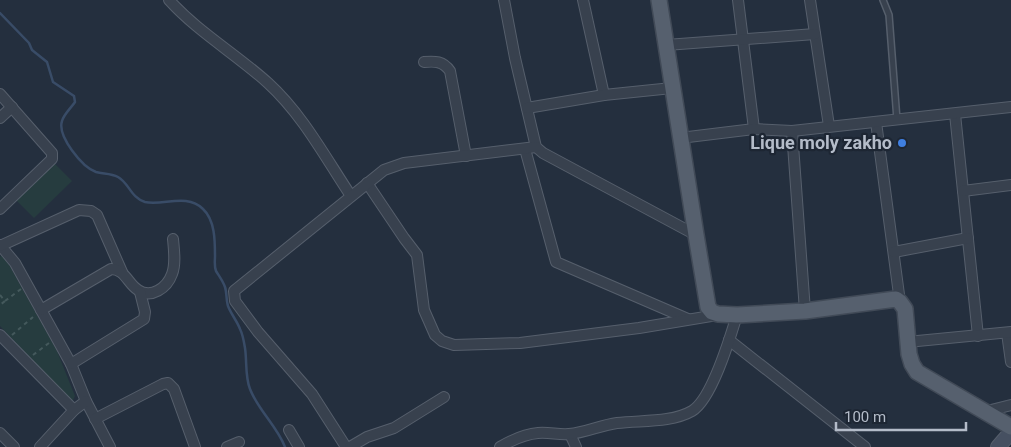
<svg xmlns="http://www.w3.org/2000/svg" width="1011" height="447" font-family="Roboto,sans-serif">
<rect width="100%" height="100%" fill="#242f3e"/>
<g fill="#263c3f">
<polygon points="53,162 72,181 34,218 16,200"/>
<polygon points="3,254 57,351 75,396 72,402 0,326 0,257"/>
</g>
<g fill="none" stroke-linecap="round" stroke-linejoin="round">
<path stroke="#394c67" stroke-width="2.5" d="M0,13l29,30 3,7 15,12 6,20 21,14 1,6c-4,6 -11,12 -13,19 -5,15 20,46 34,51 7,2 15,1 22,5 11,6 13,21 27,25 18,4 42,-9 58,7 12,11 12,32 12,47 0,5 -1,10 1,15 3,5 7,10 9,16 2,6 1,13 3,19 3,8 9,15 12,23 3,6 4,13 5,19 2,13 0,29 5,41 8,21 27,37 35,58"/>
<defs>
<polyline id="lane" points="883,0 889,15 897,120"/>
<g id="street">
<path d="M169,0c29,32 67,54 99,83 35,32 57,74 83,113"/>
<polyline points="504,0 515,58 536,147 543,153 696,235"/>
<polyline points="583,0 604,95"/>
<polyline points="738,0 754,129"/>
<polyline points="810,0 829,126"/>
<polyline points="666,45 815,34"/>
<path d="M424,62c11,-1 19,-1 26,9l16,85"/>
<polyline points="0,94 52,153 52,159 0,209"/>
<polyline points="527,108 604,95 672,88"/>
<polyline points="955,114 978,336"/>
<polyline points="0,118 12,107"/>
<polyline points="876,122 900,302"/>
<polyline points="792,131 805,311"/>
<polyline points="680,138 754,129 792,131 1011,107"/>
<polyline points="525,149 556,262 688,319"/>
<polyline points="367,183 404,238 417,255 424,310 435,335 442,341 454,345 520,343 639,328 717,315"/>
<polyline points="963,191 1011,185"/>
<polyline points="0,245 15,263 71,364 86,401 110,447"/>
<polyline points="0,246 79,210 91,211 97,215 122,272"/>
<polyline points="894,252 968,238"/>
<path d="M41,310l70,-41c14,0 17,15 27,21 13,9 29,-2 34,-16 4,-10 2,-24 1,-35"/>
<polyline points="1007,333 1011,362"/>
<polyline points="0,335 74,410"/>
<polyline points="729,340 865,447"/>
<polyline points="907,342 1011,332"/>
<polyline points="71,364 144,319 145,312 140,292"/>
<polyline points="983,412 1011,405"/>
<polyline points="95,419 163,384 168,383 174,389 195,447"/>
<polyline points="289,430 299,447"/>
<polyline points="0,433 14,447"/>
<polyline points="570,434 576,447"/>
<polyline points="40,447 74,410 86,401"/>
<polyline points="227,447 239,442"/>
<polyline points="346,447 312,394 258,332 235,301 234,291 384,170 404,163 536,147"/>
<polyline points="350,447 367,437 394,428 444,397"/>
<path d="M500,447c12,-7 24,-13 38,-14 11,-1 21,2 31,1 16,-1 32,-9 48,-11 24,-3 54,0 75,-12 20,-12 38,-73 45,-96"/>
</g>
<polyline id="secondary" points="998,447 1011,432"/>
<polyline id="primary" points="659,0 696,235 708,307 712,312 718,314 737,315 805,311 896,299 900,302 905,309 909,354 912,364 917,372 1011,427"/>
</defs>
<use href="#lane" stroke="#565f6c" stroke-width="8"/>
<use href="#street" stroke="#565f6c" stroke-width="12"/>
<use href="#secondary" stroke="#565f6c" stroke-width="16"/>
<use href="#primary" stroke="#414a57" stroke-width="18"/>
<g stroke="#44595c" stroke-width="2" stroke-dasharray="4 4" stroke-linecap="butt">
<polyline points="0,295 5,301 0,305"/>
<polyline points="5,301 21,289"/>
<polyline points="12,335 33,317"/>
<polyline points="33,355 49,343"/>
</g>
<use href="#lane" stroke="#38414e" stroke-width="5"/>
<use href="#street" stroke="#38414e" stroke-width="10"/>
<use href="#secondary" stroke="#465061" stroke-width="14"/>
<use href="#primary" stroke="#56606e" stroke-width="15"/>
</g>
<circle fill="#3f7fe0" stroke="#1d2633" stroke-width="2" cx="902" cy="143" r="5"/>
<g text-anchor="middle" stroke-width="4.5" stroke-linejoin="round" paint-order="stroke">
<g font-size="18" font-weight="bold" fill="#b4bcc9" stroke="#1d2633" text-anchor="end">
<text x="892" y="149">Lique moly zakho</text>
</g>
</g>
<path d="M836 422v8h130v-8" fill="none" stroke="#b4bcc9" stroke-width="2.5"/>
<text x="844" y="422" font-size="15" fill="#b4bcc9" stroke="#1d2633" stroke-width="4" paint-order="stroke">100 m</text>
</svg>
